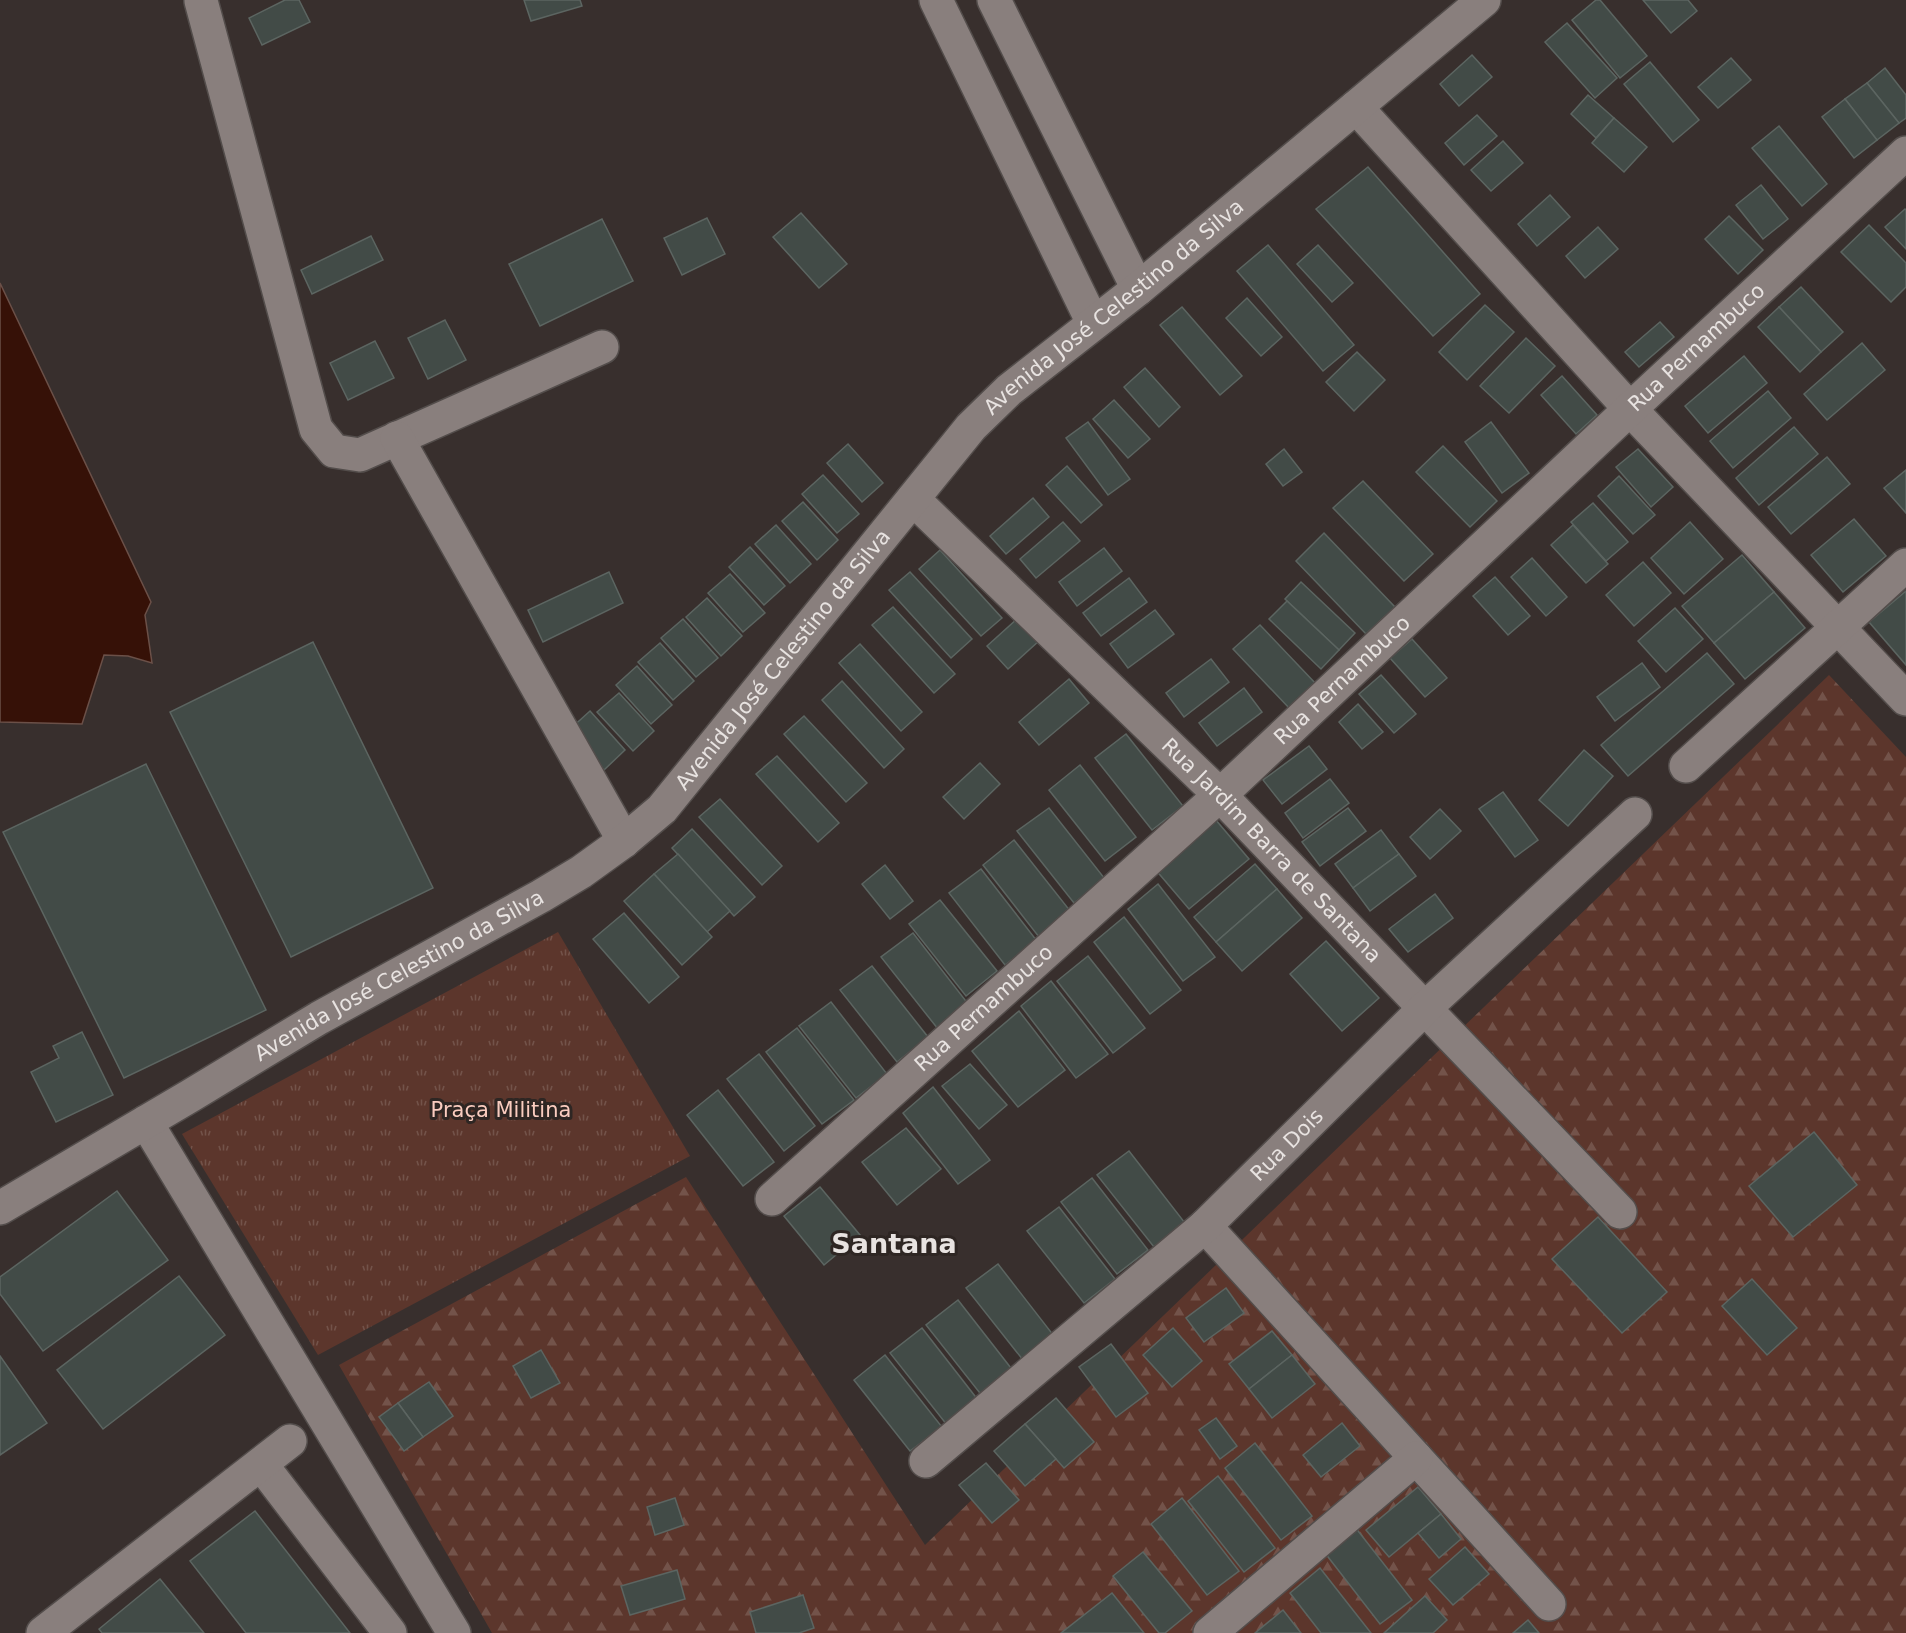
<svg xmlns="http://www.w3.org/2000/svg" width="1906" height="1633" font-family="'DejaVu Sans',sans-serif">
<defs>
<pattern id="forest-firs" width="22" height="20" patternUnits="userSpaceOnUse" patternTransform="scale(1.5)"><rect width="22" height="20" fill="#5c362c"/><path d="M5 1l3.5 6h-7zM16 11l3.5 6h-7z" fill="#73534a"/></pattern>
<pattern id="park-tufts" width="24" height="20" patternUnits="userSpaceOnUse" patternTransform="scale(1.5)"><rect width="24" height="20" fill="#5c362c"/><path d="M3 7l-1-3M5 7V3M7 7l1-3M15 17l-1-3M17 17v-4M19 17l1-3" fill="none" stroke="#73534a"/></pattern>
</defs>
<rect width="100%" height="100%" fill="#382f2d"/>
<polygon fill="url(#forest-firs)" points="1829,675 1906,757 1906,1633 492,1633 339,1365 686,1177 925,1545"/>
<polygon fill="url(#park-tufts)" points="558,932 690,1156 318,1355 182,1134"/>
<polygon fill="#361107" stroke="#6b5048" stroke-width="1.5" points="0,283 151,602 145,615 152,663 128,656 104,655 82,724 0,722"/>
<g fill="#424b47" stroke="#5c6561" stroke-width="1.5">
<polygon points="285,0 299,0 310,22 262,45 249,18"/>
<polygon points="524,0 580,0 582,6 531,21"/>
<polygon points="1596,0 1600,0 1647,56 1620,78 1572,20"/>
<polygon points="1643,0 1688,0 1697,11 1671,33"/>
<polygon points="1567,23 1617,78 1595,98 1545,42"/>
<polygon points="1472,55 1492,77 1459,106 1440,84"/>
<polygon points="1731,58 1751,80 1718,108 1698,87"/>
<polygon points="1650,62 1699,120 1673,142 1624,84"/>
<polygon points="1885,68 1906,95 1906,118 1899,123 1867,83"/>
<polygon points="1867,83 1899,123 1877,140 1845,99"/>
<polygon points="1588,95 1614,118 1596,138 1571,114"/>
<polygon points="1845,99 1877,140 1854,158 1822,117"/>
<polygon points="1477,115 1497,136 1464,165 1445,143"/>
<polygon points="1614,118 1647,147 1624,172 1592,143"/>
<polygon points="1779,126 1827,184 1802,206 1752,148"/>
<polygon points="1503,141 1523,163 1491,191 1471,170"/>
<polygon points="1368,167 1480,294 1433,336 1316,209"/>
<polygon points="1761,185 1788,219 1763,239 1736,205"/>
<polygon points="1550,195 1570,217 1537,246 1518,224"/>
<polygon points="1905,209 1906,210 1906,249 1885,227"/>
<polygon points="801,213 847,264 819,288 773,237"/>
<polygon points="1729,216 1763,250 1738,274 1705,239"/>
<polygon points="707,218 725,254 682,275 664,238"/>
<polygon points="602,219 633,281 540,326 509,264"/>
<polygon points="1869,225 1906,263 1906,287 1891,302 1841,252"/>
<polygon points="1598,227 1618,249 1585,278 1566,256"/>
<polygon points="371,236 383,260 312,294 301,270"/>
<polygon points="1268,245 1354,345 1323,371 1237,271"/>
<polygon points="1318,245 1353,283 1332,302 1297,264"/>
<polygon points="1801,287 1843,332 1821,352 1779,307"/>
<polygon points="1247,298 1282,337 1261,356 1226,318"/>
<polygon points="1485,305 1514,332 1467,380 1439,352"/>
<polygon points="1182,307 1242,376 1220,395 1160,325"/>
<polygon points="1779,307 1821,352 1800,372 1758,327"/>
<polygon points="445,320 466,360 428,379 408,338"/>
<polygon points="1660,322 1674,337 1639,367 1625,352"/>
<polygon points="1526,338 1555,366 1509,413 1480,386"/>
<polygon points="375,341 394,378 348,400 330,363"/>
<polygon points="1862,343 1885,370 1827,420 1804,394"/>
<polygon points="1357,352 1385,380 1354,411 1326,382"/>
<polygon points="1744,356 1767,383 1708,433 1685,406"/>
<polygon points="1145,368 1180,407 1159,427 1124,387"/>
<polygon points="1562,376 1597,415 1576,434 1541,395"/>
<polygon points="1768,391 1791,418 1733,468 1710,441"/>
<polygon points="1114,400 1150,439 1128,458 1093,419"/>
<polygon points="1088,422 1130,479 1108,495 1066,438"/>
<polygon points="1491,422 1529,473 1502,493 1465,442"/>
<polygon points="1794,427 1818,454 1759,505 1736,478"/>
<polygon points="848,444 883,483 862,502 827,463"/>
<polygon points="1443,446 1497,501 1470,527 1416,472"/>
<polygon points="1284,449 1302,472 1283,486 1266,464"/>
<polygon points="1638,449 1673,487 1651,507 1616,467"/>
<polygon points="1827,457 1850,484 1791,534 1768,507"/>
<polygon points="1067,466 1102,505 1081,523 1046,485"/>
<polygon points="1906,470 1906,513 1884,488"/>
<polygon points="823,475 859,514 837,533 802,494"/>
<polygon points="1619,476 1655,515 1633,534 1598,496"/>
<polygon points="1363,481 1433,554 1404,581 1333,508"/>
<polygon points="1033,498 1049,517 1006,554 990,536"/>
<polygon points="803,502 838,540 817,560 782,521"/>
<polygon points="1593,503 1628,542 1606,561 1571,522"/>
<polygon points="1854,519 1886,556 1843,592 1811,555"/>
<polygon points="1063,522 1080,541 1036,578 1020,559"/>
<polygon points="1690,522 1723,559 1684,594 1651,558"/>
<polygon points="776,525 811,564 790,583 755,544"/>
<polygon points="1573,525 1608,564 1586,583 1551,545"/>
<polygon points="1324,533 1395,607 1366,634 1296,561"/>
<polygon points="750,547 785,586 764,605 729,567"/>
<polygon points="1104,548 1122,571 1077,606 1059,582"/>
<polygon points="940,550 1002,618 981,636 919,569"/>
<polygon points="1742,555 1774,592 1714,643 1682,606"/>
<polygon points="1532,558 1567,597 1546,616 1511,577"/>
<polygon points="1643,562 1671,593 1634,626 1606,595"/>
<polygon points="609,572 623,603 543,642 528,610"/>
<polygon points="910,572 972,639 951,658 889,590"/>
<polygon points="730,574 765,613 743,632 708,593"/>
<polygon points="1495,577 1530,616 1508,635 1473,596"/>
<polygon points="1129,578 1147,602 1101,636 1083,613"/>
<polygon points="1301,582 1355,633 1339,650 1285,599"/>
<polygon points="1906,591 1906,665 1869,622"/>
<polygon points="1774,592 1805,628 1745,679 1714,643"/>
<polygon points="707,598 742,636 721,656 686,617"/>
<polygon points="1287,601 1339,650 1321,669 1269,619"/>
<polygon points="893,607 955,674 934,693 872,625"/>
<polygon points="1675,608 1703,639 1666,672 1638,641"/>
<polygon points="1155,610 1174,634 1128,668 1110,644"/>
<polygon points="1019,617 1040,640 1008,669 987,646"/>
<polygon points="683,619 718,658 696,677 661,638"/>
<polygon points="1260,625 1317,685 1290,709 1233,649"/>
<polygon points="1412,639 1447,678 1425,697 1390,658"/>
<polygon points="313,642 433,888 291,957 170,712"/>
<polygon points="660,643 694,681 673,700 638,662"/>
<polygon points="860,644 922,712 901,731 839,663"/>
<polygon points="1707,653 1734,684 1628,776 1601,745"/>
<polygon points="1211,659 1229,682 1184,717 1166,693"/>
<polygon points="1642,663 1660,687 1615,721 1597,697"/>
<polygon points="637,666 672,705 651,724 616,685"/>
<polygon points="1381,675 1416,714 1394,733 1359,694"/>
<polygon points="1069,679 1089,703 1039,745 1019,722"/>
<polygon points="842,681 904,749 884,768 822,700"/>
<polygon points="1244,688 1262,712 1217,746 1199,723"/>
<polygon points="619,693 654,731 633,751 597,712"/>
<polygon points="1358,704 1383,732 1362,749 1339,722"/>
<polygon points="590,711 625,750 604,770 569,730"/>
<polygon points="804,716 867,783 846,802 784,734"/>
<polygon points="1126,734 1183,806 1152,830 1095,758"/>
<polygon points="1309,746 1327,769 1282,804 1263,780"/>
<polygon points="1584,750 1613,776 1568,826 1539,800"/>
<polygon points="777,756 839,823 818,842 756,774"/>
<polygon points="980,763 1000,784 964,819 943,797"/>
<polygon points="146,764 266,1010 124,1078 3,832"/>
<polygon points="1080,765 1136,837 1105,861 1049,790"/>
<polygon points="1330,779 1349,803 1303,838 1285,813"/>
<polygon points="1503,792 1538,840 1515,857 1479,809"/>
<polygon points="720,799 782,866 762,885 699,817"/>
<polygon points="1049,808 1105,879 1074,903 1017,831"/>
<polygon points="1348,808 1366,831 1320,866 1302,842"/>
<polygon points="1440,809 1461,831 1430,859 1410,837"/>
<polygon points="1215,819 1249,859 1189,909 1155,869"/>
<polygon points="692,829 755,897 734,916 672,848"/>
<polygon points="1381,830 1399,854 1353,888 1335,864"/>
<polygon points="1014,840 1071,912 1039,937 983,865"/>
<polygon points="678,854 730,911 707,932 654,874"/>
<polygon points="1399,854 1416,876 1370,911 1353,888"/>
<polygon points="1255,864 1277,889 1216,942 1194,917"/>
<polygon points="885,865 913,901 890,919 862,884"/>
<polygon points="981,869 1037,941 1005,965 949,893"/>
<polygon points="654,874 712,937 682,965 624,901"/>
<polygon points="1158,884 1215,957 1183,981 1128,909"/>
<polygon points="1277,889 1302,918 1242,971 1216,942"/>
<polygon points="1435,894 1453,918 1408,952 1389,929"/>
<polygon points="940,900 997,971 966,996 909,924"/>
<polygon points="624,913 679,977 649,1003 593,939"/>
<polygon points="1124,917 1181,990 1150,1014 1094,942"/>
<polygon points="913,933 969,1005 938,1029 881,957"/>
<polygon points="1326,941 1379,998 1342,1031 1290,974"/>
<polygon points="1088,956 1145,1028 1113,1053 1057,981"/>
<polygon points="872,966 928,1037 897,1062 840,990"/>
<polygon points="1051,981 1108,1054 1076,1078 1021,1006"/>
<polygon points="831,1002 887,1074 856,1098 799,1026"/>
<polygon points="1019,1011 1065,1070 1018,1107 972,1051"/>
<polygon points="797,1028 854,1100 822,1124 766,1052"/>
<polygon points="82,1032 113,1095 56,1122 31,1072 59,1058 53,1046"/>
<polygon points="759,1054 815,1126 784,1151 727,1079"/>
<polygon points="970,1064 1007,1105 979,1129 942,1086"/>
<polygon points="933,1087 990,1160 958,1184 903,1113"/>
<polygon points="718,1090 774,1162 743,1186 687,1115"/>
<polygon points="906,1128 941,1169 897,1205 862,1162"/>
<polygon points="1814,1132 1857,1185 1793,1237 1749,1186"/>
<polygon points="1129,1151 1185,1223 1154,1247 1097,1175"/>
<polygon points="1092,1178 1148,1250 1117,1274 1061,1202"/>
<polygon points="820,1187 860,1235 824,1265 784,1216"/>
<polygon points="117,1191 168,1260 43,1351 0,1294 0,1277"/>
<polygon points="1059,1207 1115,1279 1084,1303 1027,1231"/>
<polygon points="1598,1217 1667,1292 1622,1333 1552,1259"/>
<polygon points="998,1264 1054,1336 1023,1360 966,1288"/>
<polygon points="179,1276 225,1335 103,1429 57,1370"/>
<polygon points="1752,1279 1797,1328 1767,1355 1722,1306"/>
<polygon points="1226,1288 1244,1313 1204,1342 1186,1318"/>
<polygon points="958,1300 1014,1372 983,1397 926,1325"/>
<polygon points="922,1328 978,1400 947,1425 890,1353"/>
<polygon points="1173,1328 1202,1361 1172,1387 1143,1355"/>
<polygon points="1272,1331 1292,1355 1249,1389 1229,1364"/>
<polygon points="1111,1344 1148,1393 1116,1417 1079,1367"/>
<polygon points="541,1350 560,1383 531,1398 513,1366"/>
<polygon points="885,1355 942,1427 910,1451 854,1380"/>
<polygon points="1292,1355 1315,1384 1272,1418 1249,1389"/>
<polygon points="0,1356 47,1423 0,1455"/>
<polygon points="429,1382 453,1416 423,1437 398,1403"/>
<polygon points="1056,1398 1094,1442 1064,1468 1025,1424"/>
<polygon points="398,1403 423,1437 404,1451 379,1417"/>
<polygon points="1216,1418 1237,1446 1220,1459 1199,1430"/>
<polygon points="1342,1423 1360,1446 1321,1477 1303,1455"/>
<polygon points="1025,1424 1056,1459 1025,1486 994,1451"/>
<polygon points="1255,1443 1312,1516 1281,1540 1225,1468"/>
<polygon points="986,1463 1019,1500 992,1523 959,1485"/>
<polygon points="1218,1476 1275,1548 1244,1572 1188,1501"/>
<polygon points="1418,1487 1441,1514 1389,1557 1366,1530"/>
<polygon points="675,1498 684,1525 655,1535 647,1507"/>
<polygon points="1182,1498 1239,1571 1207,1595 1151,1524"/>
<polygon points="255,1511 350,1633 246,1633 190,1561"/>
<polygon points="1441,1514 1461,1539 1439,1558 1418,1533"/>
<polygon points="1355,1527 1412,1600 1380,1624 1325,1553"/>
<polygon points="1465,1547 1489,1574 1453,1605 1429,1579"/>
<polygon points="1143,1552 1192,1611 1165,1633 1159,1633 1113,1576"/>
<polygon points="1320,1568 1371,1633 1321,1633 1290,1593"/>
<polygon points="677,1570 685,1599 630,1615 621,1586"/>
<polygon points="160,1579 204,1633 102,1633 99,1629"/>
<polygon points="1112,1593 1144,1633 1061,1633"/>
<polygon points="803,1595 814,1628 799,1633 756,1633 750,1612"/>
<polygon points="1425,1596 1447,1620 1433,1633 1384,1633"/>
<polygon points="1283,1610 1301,1633 1255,1633"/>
<polygon points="1528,1620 1539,1633 1513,1633"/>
</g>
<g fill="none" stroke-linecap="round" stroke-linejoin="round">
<defs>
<g id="minor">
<polyline points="936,0 1093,323"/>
<polyline points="994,0 1138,289"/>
<polyline points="201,1 316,429 334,451 360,455 602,347"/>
<polyline points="1356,107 1630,409 1906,699"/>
<polyline points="397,438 624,841"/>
<path id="s1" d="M913,499l307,296 400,417"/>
<polyline points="1686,766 1906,565"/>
<polyline points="146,1122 454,1633"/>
<path id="s2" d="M772,1199l448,-404 410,-386 276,-256"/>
<path id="s3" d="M0,1208l190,-112 129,-78 222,-122 40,-24 43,-31 38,-32 309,-382 38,-37 129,-101 346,-289"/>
<polyline points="1205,1226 1549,1604"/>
<path id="s4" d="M926,1461l279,-235 220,-218 210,-194"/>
<polyline points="261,1464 390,1633"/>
<polyline points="43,1633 290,1441"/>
<polyline points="1210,1633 1416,1458"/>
</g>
</defs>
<use href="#minor" stroke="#534d4b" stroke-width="36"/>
<use href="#minor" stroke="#897f7d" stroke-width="33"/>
</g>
<g text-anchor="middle" stroke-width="6" stroke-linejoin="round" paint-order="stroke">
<g font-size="21" fill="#e8e3e1" stroke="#2e2623">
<text dy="7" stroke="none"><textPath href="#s3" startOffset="1452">Avenida José Celestino da Silva</textPath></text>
<text dy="7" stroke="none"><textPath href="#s2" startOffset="1257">Rua Pernambuco</textPath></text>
<text dy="7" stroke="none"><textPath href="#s3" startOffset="966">Avenida José Celestino da Silva</textPath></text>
<text dy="7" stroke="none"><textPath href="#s2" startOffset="771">Rua Pernambuco</textPath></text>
<text dy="7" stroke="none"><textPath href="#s1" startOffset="502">Rua Jardim Barra de Santana</textPath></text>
<text dy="7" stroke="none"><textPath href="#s3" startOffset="462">Avenida José Celestino da Silva</textPath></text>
<text dy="7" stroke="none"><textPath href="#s2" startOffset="285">Rua Pernambuco</textPath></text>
<text dy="7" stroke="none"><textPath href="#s4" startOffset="480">Rua Dois</textPath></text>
</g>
<g font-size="21" fill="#faccbf" stroke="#2e2623">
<text x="501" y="1117">Praça Militina</text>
</g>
<g font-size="27" font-weight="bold" fill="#e8e3e1" stroke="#2e2623">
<text x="894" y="1253">Santana</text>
</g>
</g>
</svg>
